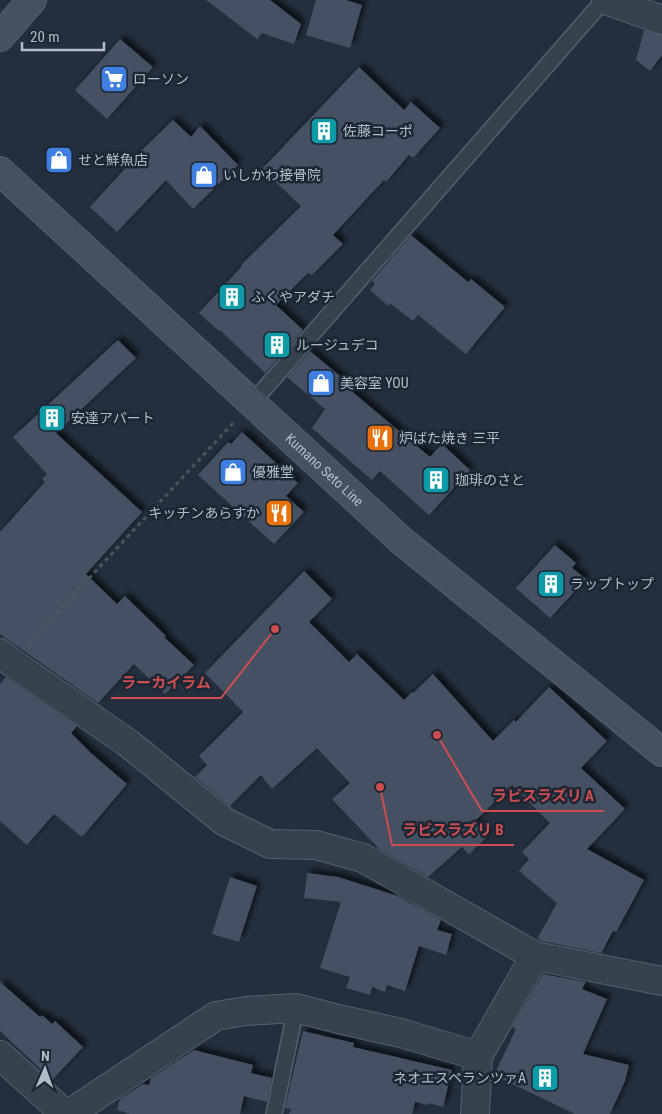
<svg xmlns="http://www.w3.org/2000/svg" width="662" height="1114" font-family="'Roboto Condensed','Noto Sans JP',sans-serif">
<defs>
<filter id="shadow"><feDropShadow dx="4.5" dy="-4.5" stdDeviation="2.5" flood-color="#0009"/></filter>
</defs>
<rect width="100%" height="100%" fill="#242f3e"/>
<g fill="#455162" filter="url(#shadow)">
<polygon points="206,0 270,0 301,24 294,44 262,33 257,39"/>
<polygon points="316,0 346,0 362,5 350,48 306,35"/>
<polygon points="644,30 662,35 662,55 650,71 636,60"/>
<polygon points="120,39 153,67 107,119 75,90"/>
<polygon points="359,67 404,110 411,102 440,128 413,158 409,155 386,182 384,180 333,235 343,244 312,275 308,273 276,305 303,330 265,373 220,330 219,331 199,313 242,266 241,265 301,206 262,169"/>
<polygon points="173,120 191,137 200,126 238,165 193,209 166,180 117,232 90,207 139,153"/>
<polygon points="411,235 468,282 471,279 505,307 466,354 418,315 413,321 390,303 388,306 370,290 375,284 372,281"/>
<polygon points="118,340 136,358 56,433 142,512 86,574 117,604 125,596 166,636 164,637 194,665 165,694 134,664 98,703 0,634 0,532 45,482 42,479 47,474 13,437"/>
<polygon points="310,351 346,381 343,384 430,457 442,444 470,470 429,515 380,471 372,480 312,428 325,409 287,377"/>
<polygon points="242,432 298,483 286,496 304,512 274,544 198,475 228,442 231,444"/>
<polygon points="555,545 576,563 572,568 586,579 550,618 516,588"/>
<polygon points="304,571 332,599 309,622 349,662 357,654 404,700 412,692 413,693 433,674 493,741 514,720 516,722 549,687 607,741 581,768 625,809 587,849 644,880 616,932 613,931 601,953 542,941 537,939 557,903 519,871 529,859 522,852 550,823 512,785 474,822 488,836 469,854 462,847 428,877 380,850 332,799 350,783 317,748 272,789 261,775 230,806 195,777 207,765 199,756 243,712 205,673"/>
<polygon points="6,677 77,726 71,733 92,754 127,784 82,837 54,814 27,845 0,821 0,684"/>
<polygon points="307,873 338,877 398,896 441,920 437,930 452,934 446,955 419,946 405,991 387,985 385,992 372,987 370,995 346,988 350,977 320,968 341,902 304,898"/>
<polygon points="230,877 257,886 239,942 212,934"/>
<polygon points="543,974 586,982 582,989 607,999 583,1054 629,1065 625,1081 610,1114 575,1114 502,1079 503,1077 495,1073 516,1029 512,1027"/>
<polygon points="0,982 40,1017 42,1015 52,1024 55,1021 83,1047 52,1080 0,1031"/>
<polygon points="303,1031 354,1043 353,1047 452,1070 443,1107 429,1103 428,1105 415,1102 412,1114 289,1114 291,1109 285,1108"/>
<polygon points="194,1050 253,1065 251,1073 272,1078 267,1102 244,1096 240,1114 130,1114 117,1110 120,1099 143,1084 149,1085 151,1078"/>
</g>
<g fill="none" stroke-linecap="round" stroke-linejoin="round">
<defs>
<g id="lane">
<polyline points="251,404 604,0"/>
<polyline points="274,1114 296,1008"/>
</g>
<g id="street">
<polyline points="606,0 662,20"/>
<polyline points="0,653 11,662 128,743 225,822 270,844 316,845 363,858 535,956 662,981"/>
<polyline points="0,1055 65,1114"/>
<polyline points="69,1114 216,1016 246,1011 296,1008 338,1019 401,1033 478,1056"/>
<polyline points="475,1114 478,1056 535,956"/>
</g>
<g id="secondary">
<polyline points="0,37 32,0"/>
<path id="s1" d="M0,171l403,371 259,210"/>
</g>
</defs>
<use href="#lane" stroke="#565f6c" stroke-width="18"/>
<use href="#street" stroke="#565f6c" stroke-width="30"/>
<use href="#secondary" stroke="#565f6c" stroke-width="30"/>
<polyline stroke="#44595c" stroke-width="3" stroke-dasharray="4 4" stroke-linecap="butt" points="29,643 234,422"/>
<use href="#lane" stroke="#38414e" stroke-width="15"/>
<use href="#street" stroke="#38414e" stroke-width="28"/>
<use href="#secondary" stroke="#465061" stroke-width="28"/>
</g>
<defs>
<symbol id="supermarket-square" viewBox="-11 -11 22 22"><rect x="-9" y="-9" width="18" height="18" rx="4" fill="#3f7fe0" stroke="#1d2633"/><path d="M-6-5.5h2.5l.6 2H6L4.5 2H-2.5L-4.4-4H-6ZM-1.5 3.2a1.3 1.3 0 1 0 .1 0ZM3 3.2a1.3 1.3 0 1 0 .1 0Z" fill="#fff"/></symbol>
<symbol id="building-square" viewBox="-11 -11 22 22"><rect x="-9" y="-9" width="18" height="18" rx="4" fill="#0f9aa8" stroke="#1d2633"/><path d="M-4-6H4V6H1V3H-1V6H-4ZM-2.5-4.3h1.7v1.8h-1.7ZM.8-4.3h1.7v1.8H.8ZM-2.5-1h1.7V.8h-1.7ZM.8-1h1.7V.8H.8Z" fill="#fff"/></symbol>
<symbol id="shop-square" viewBox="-11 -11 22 22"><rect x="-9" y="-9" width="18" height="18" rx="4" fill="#3f7fe0" stroke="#1d2633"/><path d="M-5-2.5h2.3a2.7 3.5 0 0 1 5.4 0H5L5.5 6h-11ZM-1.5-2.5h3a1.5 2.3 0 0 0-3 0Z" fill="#fff"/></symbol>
<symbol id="restaurant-square" viewBox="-11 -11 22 22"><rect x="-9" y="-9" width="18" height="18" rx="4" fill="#e8710a" stroke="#1d2633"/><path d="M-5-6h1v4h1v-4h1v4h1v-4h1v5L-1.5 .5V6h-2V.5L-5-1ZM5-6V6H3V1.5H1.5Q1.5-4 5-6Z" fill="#fff"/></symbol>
</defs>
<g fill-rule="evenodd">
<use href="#supermarket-square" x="98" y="63" width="32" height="32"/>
<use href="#building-square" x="308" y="115" width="32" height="32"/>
<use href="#shop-square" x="43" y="144" width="32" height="32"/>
<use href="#shop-square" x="188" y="159" width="32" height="32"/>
<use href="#building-square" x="216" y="281" width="32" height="32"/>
<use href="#building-square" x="261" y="329" width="32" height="32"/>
<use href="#shop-square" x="305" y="367" width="32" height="32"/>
<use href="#building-square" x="36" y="402" width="32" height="32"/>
<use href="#restaurant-square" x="364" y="422" width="32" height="32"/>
<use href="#shop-square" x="217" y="456" width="32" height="32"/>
<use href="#building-square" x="420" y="464" width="32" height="32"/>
<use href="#restaurant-square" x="263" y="497" width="32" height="32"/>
<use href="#building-square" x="535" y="568" width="32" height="32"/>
<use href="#building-square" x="529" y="1062" width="32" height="32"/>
</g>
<g text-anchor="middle" stroke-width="5" stroke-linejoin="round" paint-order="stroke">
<g font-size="14" fill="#b4bcc9" stroke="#1d2633" text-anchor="start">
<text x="133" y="84">ローソン</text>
<text x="343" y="136">佐藤コーポ</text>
<text x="78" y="165">せと鮮魚店</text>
<text x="223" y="180">いしかわ接骨院</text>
<text x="251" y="302">ふくやアダチ</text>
<text x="296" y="350">ルージュデコ</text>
<text x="340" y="388">美容室 YOU</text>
<text x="71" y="423">安達アパート</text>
<text x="399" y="443">炉ばた焼き 三平</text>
<text x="252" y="477">優雅堂</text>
<text x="455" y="485">珈琲のさと</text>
<text x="260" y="518" text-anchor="end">キッチンあらすか</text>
<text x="570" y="589">ラップトップ</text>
<text x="526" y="1083" text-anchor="end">ネオエスペランツァA</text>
</g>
<g font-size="14" fill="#b4bcc9" stroke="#1d2633">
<text dy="5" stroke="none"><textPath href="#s1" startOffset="441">Kumano Seto Line</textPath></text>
</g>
</g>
<path fill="none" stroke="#ce4d50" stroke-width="2" d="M275 629L221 698H111M437 735L482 811H604M380 787L392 845H514"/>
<g fill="#ce4d50" stroke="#1d2633" stroke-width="2">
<circle cx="275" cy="629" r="5"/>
<circle cx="437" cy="735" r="5"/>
<circle cx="380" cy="787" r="5"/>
</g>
<g font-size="15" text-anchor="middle" font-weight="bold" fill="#ce4d50" stroke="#1d2633" stroke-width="5" stroke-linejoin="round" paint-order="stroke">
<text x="166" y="688">ラーカイラム</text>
<text x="543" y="801">ラビスラズリ A</text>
<text x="453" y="835">ラビスラズリ B</text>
</g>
<g transform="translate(45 1069) rotate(2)" stroke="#1d2633" stroke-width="4" paint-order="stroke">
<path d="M0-4L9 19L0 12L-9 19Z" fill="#b4bcc9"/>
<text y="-8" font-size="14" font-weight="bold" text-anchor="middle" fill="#b4bcc9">N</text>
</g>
<path d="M22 42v8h82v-8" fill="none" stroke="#b4bcc9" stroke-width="2.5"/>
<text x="30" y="42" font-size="15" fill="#b4bcc9" stroke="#1d2633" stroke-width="4" paint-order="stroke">20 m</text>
</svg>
